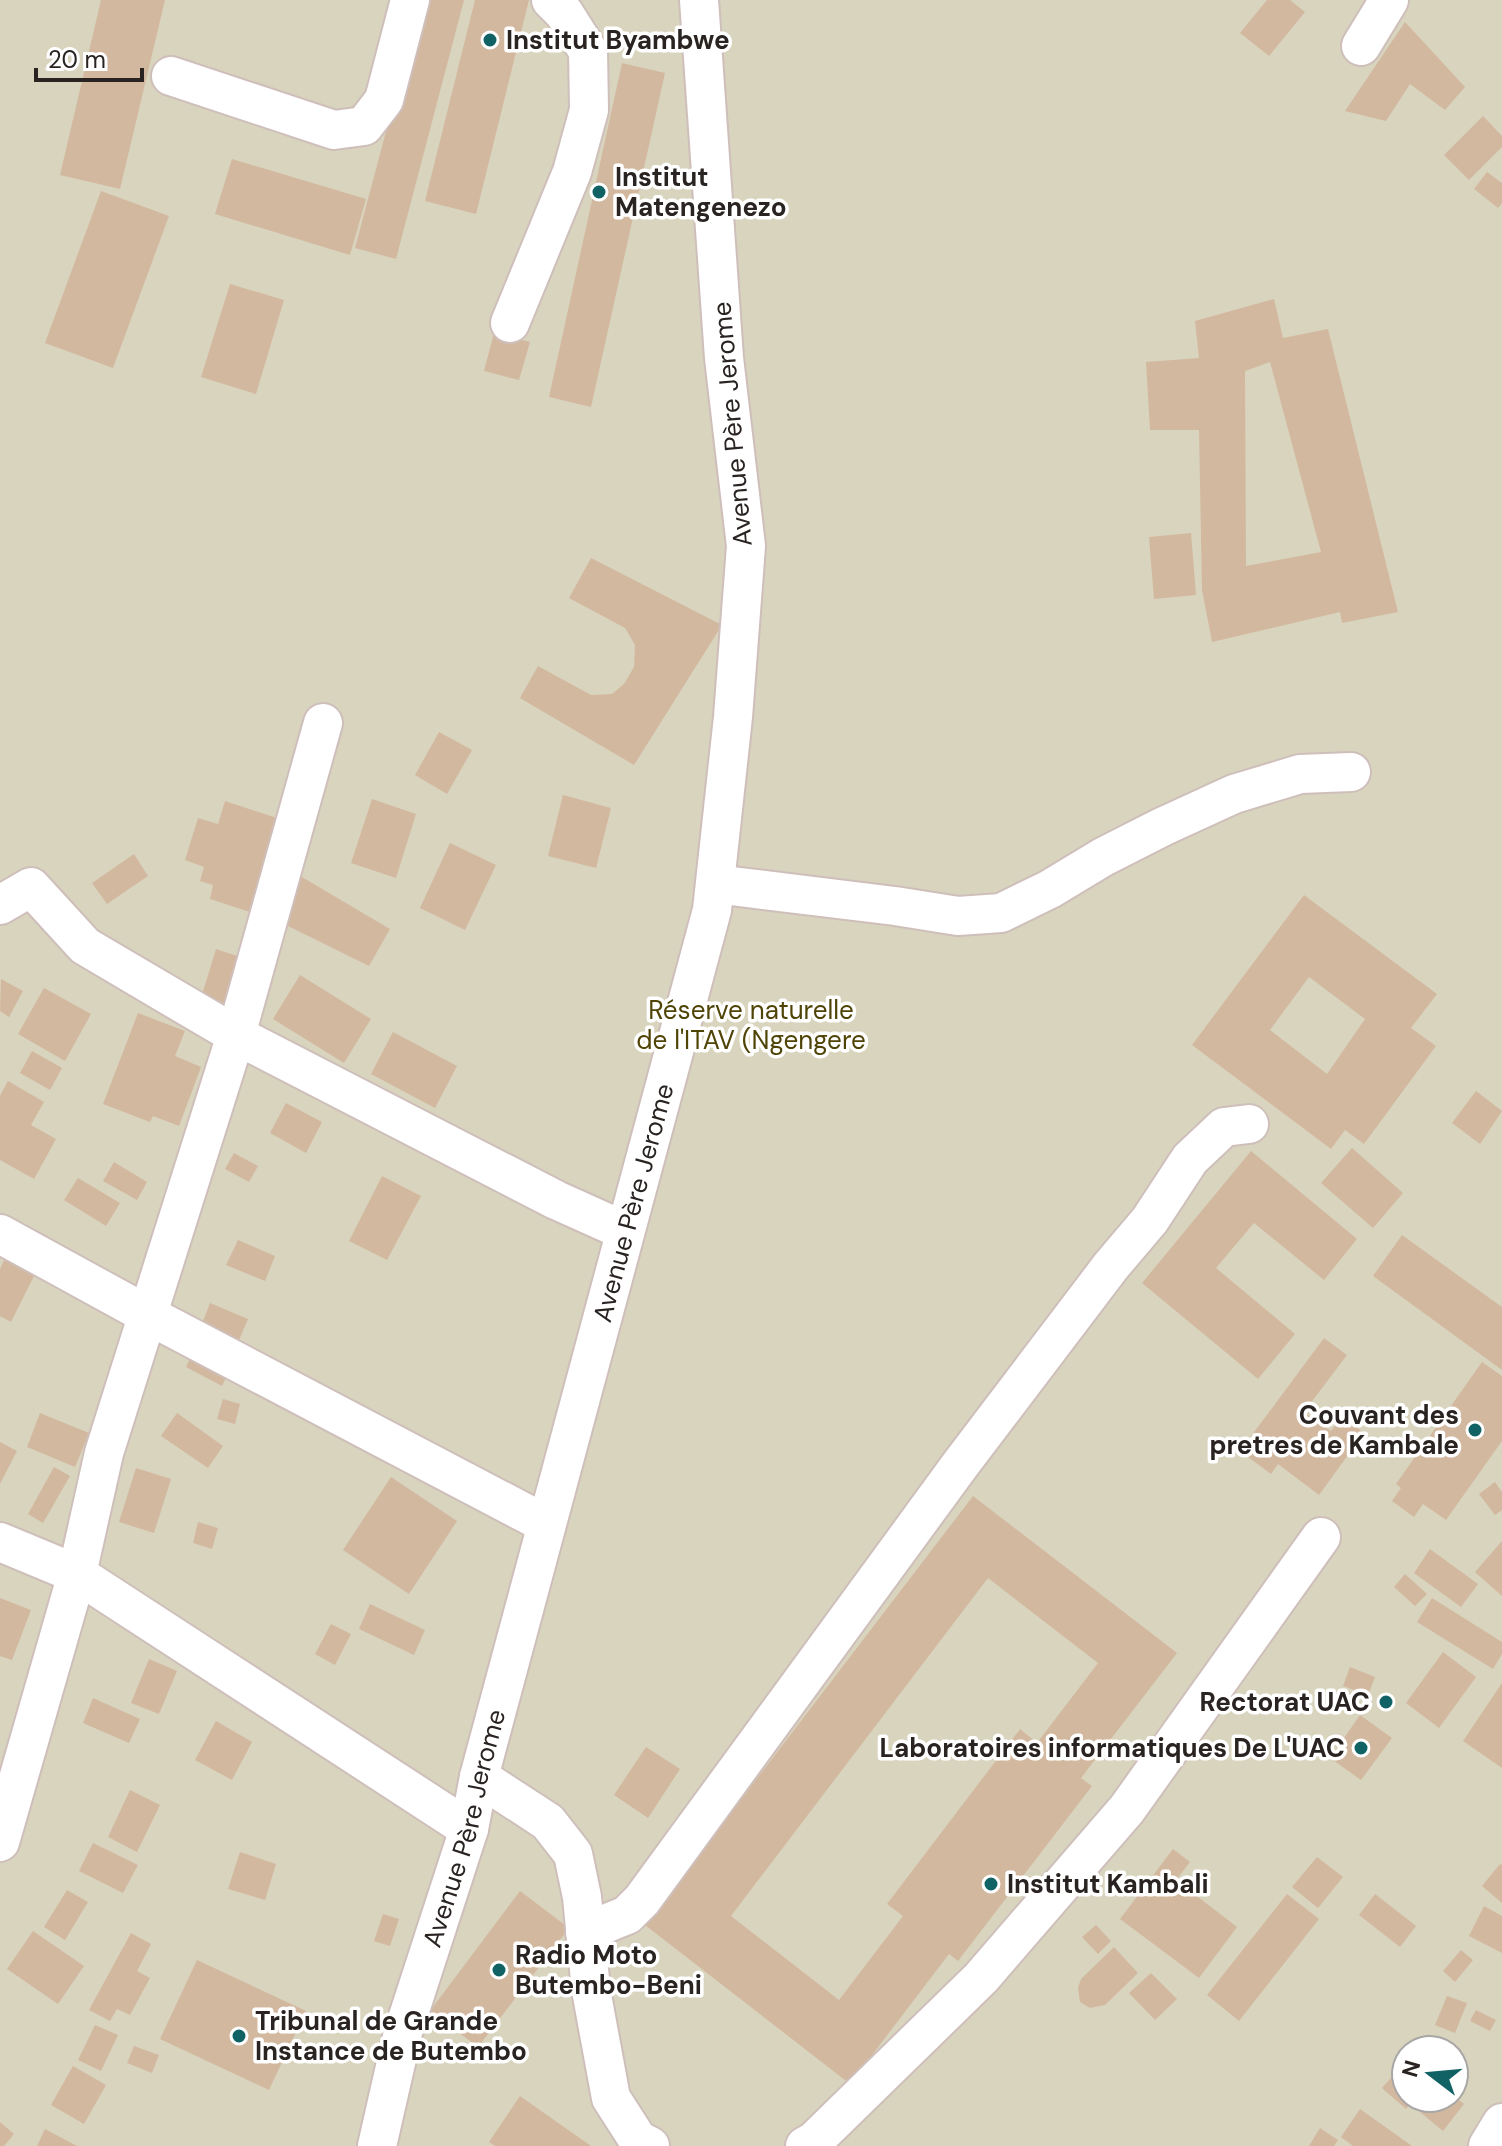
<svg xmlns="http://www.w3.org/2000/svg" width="1502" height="2146" font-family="'DM Sans',sans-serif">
<rect width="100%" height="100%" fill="#fdfaf9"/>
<path fill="#d9d4be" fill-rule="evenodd" d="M0,0h1502v2146h-1502zM1406,2050h48v48h-48z"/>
<g fill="#d3b8a0" fill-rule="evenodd">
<polygon points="101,0 165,0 120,189 60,175"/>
<polygon points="421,0 464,0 396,259 355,248"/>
<polygon points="475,0 529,0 476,214 425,201"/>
<polygon points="1267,0 1290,0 1305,12 1269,56 1240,33"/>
<polygon points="1405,22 1465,87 1445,110 1410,84 1386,121 1345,111"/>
<polygon points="622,63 665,73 591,407 549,397"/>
<polygon points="1483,116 1502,136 1502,147 1469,180 1444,155"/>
<polygon points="232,159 366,199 350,255 215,214"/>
<polygon points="1487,172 1502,183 1502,203 1498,208 1474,189"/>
<polygon points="101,191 169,216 113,368 45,343"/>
<polygon points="230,284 284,300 256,394 201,377"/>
<path d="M1274,299l9,39 45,-9 70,283 -56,11 -2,-11 -128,30 -10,-52 -3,-160h-49l-4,-68 53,-4 -4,-37zM1270,362l51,190 -75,14 -1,-195z"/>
<polygon points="494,333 530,342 519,380 484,371"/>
<polygon points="1191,533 1196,595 1154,599 1149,537"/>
<polygon points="591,558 722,625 634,765 520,698 538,666 591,695 612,694 624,684 634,667 635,645 625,628 569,598"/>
<polygon points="439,732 472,750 447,794 415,775"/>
<polygon points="563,795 611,808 596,868 548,856"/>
<polygon points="372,799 416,814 396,878 351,863"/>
<polygon points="225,801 283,820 253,913 210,899 213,885 200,881 204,867 185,860 198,818 218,824"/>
<polygon points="450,843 496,865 465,930 420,908"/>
<polygon points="134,854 148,876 107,904 92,883"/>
<polygon points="290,870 390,929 369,966 288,926 257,1019"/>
<path d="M1304,895l133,99 -26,34 25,18 -72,98 -19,-14 -14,19 -139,-104zM1309,977l56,42 -38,55 -57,-44z"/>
<polygon points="216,949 246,959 230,1007 201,998"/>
<polygon points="300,975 371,1019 344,1063 273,1019"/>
<polygon points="1,979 23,991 9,1017 0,1011"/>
<polygon points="44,988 91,1014 65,1061 18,1034"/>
<polygon points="138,1013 185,1031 175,1056 201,1067 179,1126 153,1116 150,1122 103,1104"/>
<polygon points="393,1032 457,1066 435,1108 371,1074"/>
<polygon points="32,1051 62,1068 50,1090 20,1073"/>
<polygon points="8,1081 44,1102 31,1125 56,1139 34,1179 0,1160 0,1096"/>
<polygon points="1476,1091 1502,1111 1480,1144 1452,1123"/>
<polygon points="286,1103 322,1122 306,1153 270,1133"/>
<polygon points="1352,1148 1403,1193 1373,1228 1321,1183"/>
<polygon points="1251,1151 1357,1239 1324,1280 1254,1223 1216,1268 1295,1334 1258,1379 1142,1283"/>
<polygon points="234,1153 258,1166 249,1182 225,1169"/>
<polygon points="114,1162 147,1182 137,1200 103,1181"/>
<polygon points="382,1176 421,1196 387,1260 349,1241"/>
<polygon points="78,1178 120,1203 106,1226 64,1200"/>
<polygon points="1402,1235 1502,1307 1502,1370 1373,1276"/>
<polygon points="238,1240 275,1256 265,1281 226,1265"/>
<polygon points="5,1258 35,1274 11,1322 0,1316 0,1269"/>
<polygon points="210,1303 248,1319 239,1340 202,1324"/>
<polygon points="1324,1338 1347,1355 1304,1412 1331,1431 1342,1416 1364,1433 1319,1495 1278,1464 1271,1474 1240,1451"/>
<polygon points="195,1348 231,1367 222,1386 186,1367"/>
<polygon points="1482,1362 1502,1376 1502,1441 1446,1520 1423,1504 1414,1517 1392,1501 1401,1488 1396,1484"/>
<polygon points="223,1399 240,1404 235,1424 217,1419"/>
<polygon points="40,1413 89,1433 75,1467 27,1447"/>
<polygon points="177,1413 223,1446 208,1468 161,1436"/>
<polygon points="0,1442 17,1451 0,1484"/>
<polygon points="54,1467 70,1476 43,1523 28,1514"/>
<polygon points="136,1468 171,1479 154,1533 119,1522"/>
<polygon points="391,1477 457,1521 409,1594 343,1550"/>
<polygon points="1495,1482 1502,1492 1502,1510 1495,1515 1479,1494"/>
<path d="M973,1496l204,157 -96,125 11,8 -134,175 -9,-7 -99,130 -205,-159zM988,1578l110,85 -61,80 -17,-14 -133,175 16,12 -64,84 -108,-84z"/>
<polygon points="198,1522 218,1528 212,1549 193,1543"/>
<polygon points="1502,1541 1502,1596 1475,1572"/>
<polygon points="1430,1549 1478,1584 1461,1607 1414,1573"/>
<polygon points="1405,1574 1427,1594 1415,1606 1394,1587"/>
<polygon points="0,1598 31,1610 12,1660 0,1656"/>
<polygon points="1432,1598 1502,1642 1502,1654 1493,1669 1417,1622"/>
<polygon points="370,1604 425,1630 414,1655 359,1629"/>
<polygon points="331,1624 351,1634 335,1665 315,1654"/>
<polygon points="1443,1652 1476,1677 1439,1728 1406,1703"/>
<polygon points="149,1659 177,1671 159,1714 131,1703"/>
<polygon points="1350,1667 1375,1677 1368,1695 1343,1686"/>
<polygon points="1502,1683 1502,1768 1463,1741"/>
<polygon points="93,1698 140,1719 129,1743 83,1723"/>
<polygon points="1360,1715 1392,1738 1361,1780 1330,1758"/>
<polygon points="216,1721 252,1742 232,1780 195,1760"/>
<polygon points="646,1747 680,1769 648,1818 614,1795"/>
<polygon points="130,1790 160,1805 137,1852 108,1837"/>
<polygon points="93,1843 138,1865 123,1893 79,1871"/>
<polygon points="1173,1849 1190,1862 1176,1880 1237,1927 1199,1978 1120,1919"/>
<polygon points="240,1852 276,1864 265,1900 228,1889"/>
<polygon points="1317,1857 1343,1877 1318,1908 1292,1887"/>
<polygon points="1500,1864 1502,1865 1502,1903 1482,1886"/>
<polygon points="67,1890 88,1902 65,1940 44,1927"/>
<polygon points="520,1891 569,1928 478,2047 430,2011"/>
<polygon points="1287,1894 1319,1919 1239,2021 1207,1995"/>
<polygon points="1375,1894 1416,1926 1400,1947 1359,1915"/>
<polygon points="1484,1906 1502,1916 1502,1953 1469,1936"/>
<polygon points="383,1914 399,1919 390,1946 374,1941"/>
<polygon points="1096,1925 1111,1941 1098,1954 1082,1937"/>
<polygon points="33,1931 84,1966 58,2004 7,1969"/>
<polygon points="131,1933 151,1944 137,1971 150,1978 130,2015 117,2009 110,2021 89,2010"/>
<polygon points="1114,1947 1138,1973 1105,2005 1090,2008 1080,2002 1078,1988 1081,1979"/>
<polygon points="1461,1950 1473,1960 1455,1982 1443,1971"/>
<polygon points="197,1960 306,2011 269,2090 160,2039"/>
<polygon points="1151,1973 1177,1999 1155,2020 1129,1993"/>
<polygon points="1447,1996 1467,2003 1455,2033 1435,2025"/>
<polygon points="1476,2010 1496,2020 1490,2031 1470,2021"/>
<polygon points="95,2025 118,2035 101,2071 78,2060"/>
<polygon points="1429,2034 1447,2050 1416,2050"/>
<polygon points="134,2046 159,2055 152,2073 127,2063"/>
<polygon points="1406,2061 1406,2098 1415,2098 1406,2109 1382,2088"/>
<polygon points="73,2066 106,2085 84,2124 51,2105"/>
<polygon points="520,2096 591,2146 495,2146 489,2142"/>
<polygon points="1454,2096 1464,2104 1443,2131 1420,2112 1432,2098 1454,2098"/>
<polygon points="1360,2109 1412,2146 1353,2146 1341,2137"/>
<polygon points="0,2122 14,2134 4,2146 0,2146"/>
<polygon points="1320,2128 1338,2140 1334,2146 1309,2146"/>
<polygon points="45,2129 77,2146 37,2146"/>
</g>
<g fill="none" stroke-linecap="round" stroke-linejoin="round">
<defs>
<g id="minor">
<polyline points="1361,46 1389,0"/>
<polyline points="171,76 334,130 364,126 384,100 410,0"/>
<polyline points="510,323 572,172 589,110 588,51 564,13 551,0"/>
<polyline points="715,884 895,906 958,916 1001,913 1050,889 1103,857 1162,827 1234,794 1300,774 1351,772"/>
<polyline points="0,905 31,887 85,946 236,1035 556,1200 625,1231"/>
<polyline points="0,1234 148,1315 546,1524"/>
<polyline points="0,1542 77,1574 469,1829"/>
<polyline points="479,1777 548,1822 573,1854 582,1897 591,1990 611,2098 638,2140 650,2146"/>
<polyline points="0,1842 77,1574 104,1453 236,1035 323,723"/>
<polyline points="585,1932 627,1915 642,1900 960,1465 1111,1266 1150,1220 1190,1159 1224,1127 1249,1124"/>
<path id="s1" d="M377,2146l26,-114 66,-203 10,-52 233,-867 21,-193 13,-171 -22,-188 -25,-358"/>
<polyline points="805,2146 814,2141 981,1978 1127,1809 1321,1537"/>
<polyline points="1488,2146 1502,2123"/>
</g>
</defs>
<use href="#minor" stroke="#cfbfbb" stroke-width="42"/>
<use href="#minor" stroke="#fff" stroke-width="38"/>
</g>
<g fill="#116264" stroke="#fff" stroke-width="3">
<circle cx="490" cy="40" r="8"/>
<circle cx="599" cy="192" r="8"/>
<circle cx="1475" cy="1430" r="8"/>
<circle cx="1386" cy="1702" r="8"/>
<circle cx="1361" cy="1748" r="8"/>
<circle cx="991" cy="1884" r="8"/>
<circle cx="499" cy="1970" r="8"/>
<circle cx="239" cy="2036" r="8"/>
</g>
<g text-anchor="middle" stroke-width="7" stroke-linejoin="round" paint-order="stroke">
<g font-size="26" font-weight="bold" fill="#292321" stroke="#fff" text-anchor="start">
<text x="506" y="49">Institut Byambwe</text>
<text x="615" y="186">Institut<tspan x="615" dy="30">Matengenezo</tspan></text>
<text x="1459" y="1424" text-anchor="end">Couvant des<tspan x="1459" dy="30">pretres de Kambale</tspan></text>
<text x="1370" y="1711" text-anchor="end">Rectorat UAC</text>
<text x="1345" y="1757" text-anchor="end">Laboratoires informatiques De L'UAC</text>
<text x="1007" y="1893">Institut Kambali</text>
<text x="515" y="1964">Radio Moto<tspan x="515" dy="30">Butembo-Beni</tspan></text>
<text x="255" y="2030">Tribunal de Grande<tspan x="255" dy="30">Instance de Butembo</tspan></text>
</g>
<g font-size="26" fill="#292321" stroke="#fff">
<text transform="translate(732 424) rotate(-95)" y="9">Avenue Père Jerome</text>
<text dy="9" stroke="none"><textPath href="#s1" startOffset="978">Avenue Père Jerome</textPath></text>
<text dy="9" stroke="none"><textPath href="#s1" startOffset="330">Avenue Père Jerome</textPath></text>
</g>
<g font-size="26" fill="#4f4406" stroke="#fff">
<text x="751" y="1019">Réserve naturelle<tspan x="751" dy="30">de l'ITAV (Ngengere</tspan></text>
</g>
</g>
<g transform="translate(1430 2074) rotate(286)"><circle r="38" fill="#ffffff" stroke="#a9a7a6" stroke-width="2"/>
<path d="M0-6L14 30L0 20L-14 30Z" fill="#116264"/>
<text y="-12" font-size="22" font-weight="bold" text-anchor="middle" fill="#292321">N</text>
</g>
<path d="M36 68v12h106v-12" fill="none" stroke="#292321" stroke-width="4"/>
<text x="48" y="68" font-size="24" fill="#292321" stroke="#ffffff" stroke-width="6" paint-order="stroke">20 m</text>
</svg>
